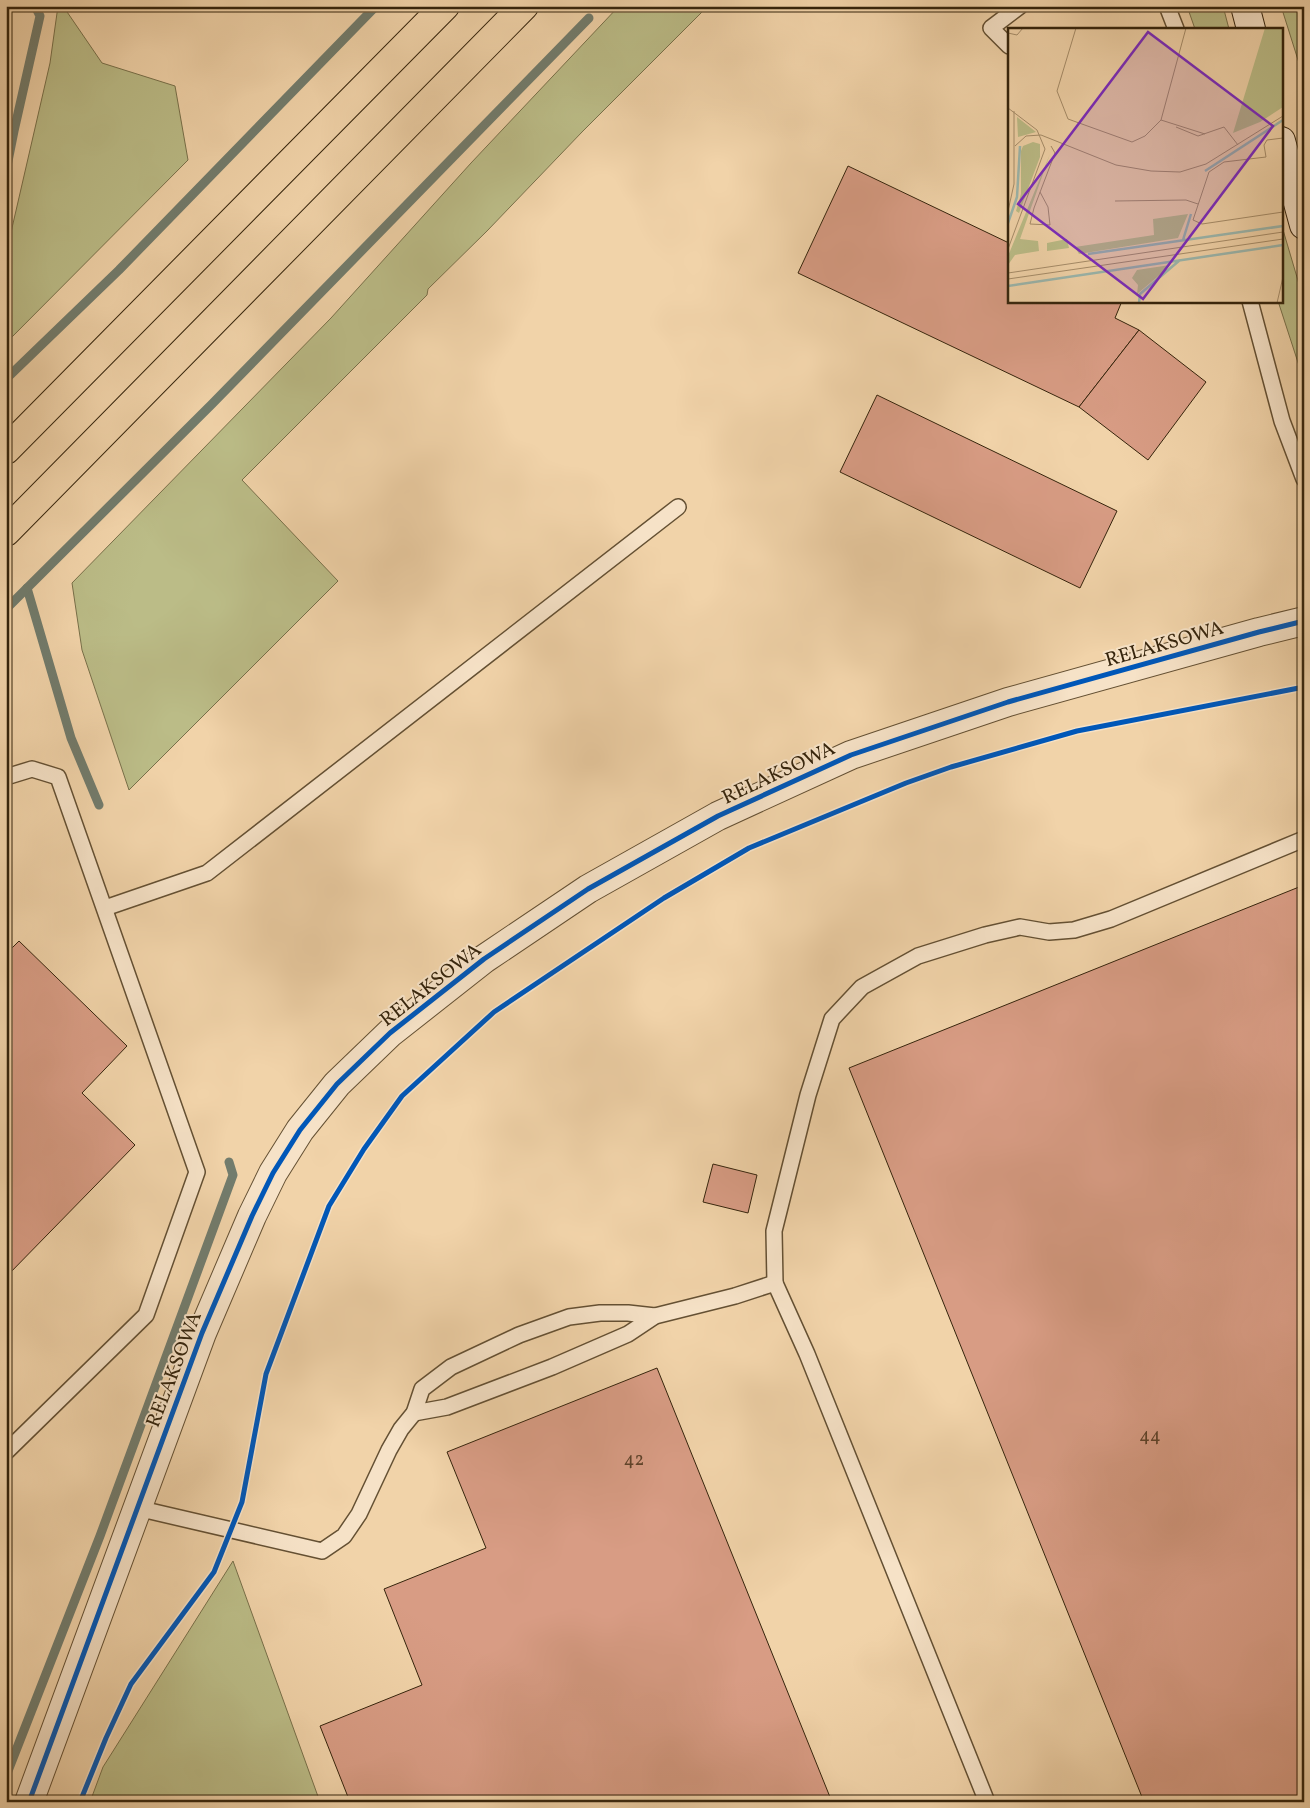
<svg xmlns="http://www.w3.org/2000/svg" width="1310" height="1808" font-family="Vollkorn,serif">
<rect width="100%" height="100%" fill="#f1d3a9"/>
<filter id="stains"><feTurbulence type="fractalNoise" baseFrequency=".004" numOctaves="4"/><feColorMatrix values="0 0 0 0 .2 0 0 0 0 .09 0 0 0 0 .02 0 0 0 .5 -.17"/></filter>
<radialGradient id="worn" r=".72"><stop offset=".6" stop-color="#630" stop-opacity="0"/><stop offset="1" stop-color="#630" stop-opacity=".3"/></radialGradient>
<g fill="#bbbc87" stroke="#78704a">
<polygon points="58,6 63,6 102,63 175,86 188,160 6,343 6,254 50,63"/>
<polygon points="619,6 708,6 582,132 487,231 428,289 427,295 242,480 338,581 129,790 82,650 72,583 331,318 471,163"/>
<polygon points="1187,6 1223,6 1229,29 1195,29"/>
<polygon points="1281,6 1304,6 1304,79"/>
<polygon points="1281,223 1304,301 1304,381 1278,301 1281,301"/>
<polygon points="233,1561 320,1802 90,1802 103,1767"/>
</g>
<g fill="none" stroke-linecap="round" stroke-linejoin="round">
<g stroke="#727c6d" stroke-width="9">
<polyline points="6,171 14,131 40,16 35,6"/>
<polyline points="6,379 119,270 376,6"/>
<polyline points="27,588 71,738 99,805"/>
<polyline points="6,609 212,404 589,18"/>
<polyline points="6,1776 100,1536 233,1175 229,1162"/>
</g>
</g>
<g fill="#d89c84" stroke="#35240c">
<polygon points="848,166 1009,243 1009,301 1122,301 1115,318 1139,330 1079,407 798,273"/>
<polygon points="1139,330 1206,382 1148,460 1079,407"/>
<polygon points="877,395 1117,511 1080,588 840,472"/>
<polygon points="1304,885 1304,1802 1144,1802 849,1068"/>
<polygon points="19,941 127,1046 82,1093 135,1145 6,1277 6,954"/>
<polygon points="713,1164 757,1175 748,1213 703,1202"/>
<polygon points="657,1368 832,1802 350,1802 320,1726 422,1685 384,1589 486,1548 447,1452"/>
</g>
<g fill="none" stroke-linecap="round" stroke-linejoin="round">
<defs>
<g id="service">
<polyline points="1167,6 1176,29"/>
<polyline points="1009,46 991,28 1020,6"/>
<polyline points="1250,301 1282,421 1304,479"/>
<polyline points="6,777 32,769 58,777 197,1172 146,1315 6,1452"/>
<polyline points="105,908 207,873 678,507"/>
<polyline points="775,1283 774,1231 808,1095 832,1019 862,987 918,956 985,935 1020,927 1049,932 1074,930 1111,919 1304,839"/>
<polyline points="414,1413 447,1407 552,1367 628,1334 655,1316 735,1296 775,1283 807,1354 987,1802"/>
<polyline points="137,1508 322,1551 344,1536 359,1514 389,1450 401,1429 414,1413 422,1389 451,1367 519,1335 569,1317 600,1313 628,1313 655,1316"/>
</g>
<polyline id="minor" points="29,1802 202,1333 252,1216 273,1173 300,1130 337,1084 390,1033 484,959 588,889 718,816 851,755 1008,702 1259,632 1304,621"/>
<g id="secondary">
<polyline points="1245,6 1251,29"/>
<polyline points="1281,141 1304,225"/>
</g>
<g id="motorway">
<polyline points="6,450 445,6"/>
<polyline points="6,532 524,6"/>
</g>
</defs>
<use href="#service" stroke="#645033" stroke-width="18"/>
<use href="#minor" stroke="#645033" stroke-width="30"/>
<use href="#secondary" stroke="#35240c" stroke-width="30"/>
<use href="#motorway" stroke="#35240c" stroke-width="30"/>
<use href="#service" stroke="#f6e2c7" stroke-width="15"/>
<use href="#minor" stroke="#f6e2c7" stroke-width="28"/>
<use href="#secondary" stroke="#f6e2c7" stroke-width="28"/>
<use href="#motorway" stroke="#f1d3a9" stroke-width="28"/>
<defs>
<g id="cycleway">
<polyline points="29,1802 202,1333 252,1216 273,1173 300,1130 337,1084 390,1033 484,959 588,889 718,816 851,755 1008,702 1259,632 1304,621"/>
<polyline points="80,1802 106,1738 131,1684 214,1572 242,1502 266,1374 329,1206 364,1149 402,1096 494,1012 664,898 749,848 906,783 951,767 1077,731 1304,687"/>
</g>
</defs>
<use href="#cycleway" stroke="#f6e2c7" stroke-width="8"/>
<use href="#cycleway" stroke="#0057b8" stroke-width="5"/>
</g>
<g text-anchor="middle" stroke-width="4" stroke-linejoin="round" paint-order="stroke">
<g font-size="18" fill="#5e422a">
<text x="1150" y="1441">44</text>
<text x="634" y="1465">42</text>
</g>
<g font-size="20" fill="#35240c" stroke="#f6e2c7">
<text transform="translate(1164 643) rotate(-16)" y="7">RELAKSOWA</text>
<text transform="translate(778 772) rotate(-25)" y="7">RELAKSOWA</text>
<text transform="translate(430 984) rotate(-38)" y="7">RELAKSOWA</text>
<text transform="translate(173 1369) rotate(-69)" y="7">RELAKSOWA</text>
</g>
</g>
<g transform="translate(1008 28)">
<rect width="275" height="275" fill="#f1d3a9"/>
<path d="M257,0h18v79l-23,15 -27,11zM9,89l19,15 -18,5zM25,114l7,2v13l-21,56 -3,-2 5,-17v-43l2,-5zM42,126l-30,85 18,2 1,10 -24,4 -7,10v-9zM180,186l-10,24 -99,16 -4,-7 79,-12 -1,-16zM59,211l2,9 -22,3v-8zM162,237l-8,8 -25,21 1,-9 -6,-7 5,-8z" fill="#bbbc87"/>
<path fill="none" stroke="#9bb7ae" stroke-width="2.5" d="M197,143l78,-51M0,195l9,-26 3,-51M175,212l8,-26M80,226l195,-28M0,258l275,-41M131,275l1,-9 40,-34"/>
<path fill="none" stroke="#a68d6a" stroke-width="1" d="M68,0l-19,63 11,28 64,23 13,-6 16,-16M178,0l-25,92 44,14M0,5l9,2 6,-7M0,80l29,22 8,19 -37,100M168,99l22,9 26,-9 14,18M33,107l75,30 35,6 29,1 26,-8 77,-48M275,110l-16,2 -3,5 2,12 -42,5 -15,10 -16,48 9,4 81,-12M7,118l11,-10 15,-1M32,164l8,15 2,18 -20,-1 4,-16 21,-55 -4,-7M107,173l71,-1 12,4M0,183l6,-27v-73M0,245l275,-41M0,251l275,-40M269,275l6,-26"/>
<path fill="#7b2cbf" fill-opacity="0.15" stroke="#7b2cbf" stroke-width="2.5" d="M140,4l125,94 -130,173 -125,-95z"/>
<rect width="275" height="275" fill="none" stroke="#35240c" stroke-width="2.5"/>
</g>
<rect width="1310" height="1808" fill="none" stroke="#f1d3a9" stroke-width="25"/>
<rect x="8" y="8" width="1295" height="1793" fill="none" stroke="#35240c" stroke-width="2.5"/>
<rect x="12" y="12" width="1285" height="1783" fill="none" stroke="#35240c"/>
<rect width="100%" height="100%" filter="url(#stains)"/>
<rect width="100%" height="100%" fill="url(#worn)"/>
</svg>
